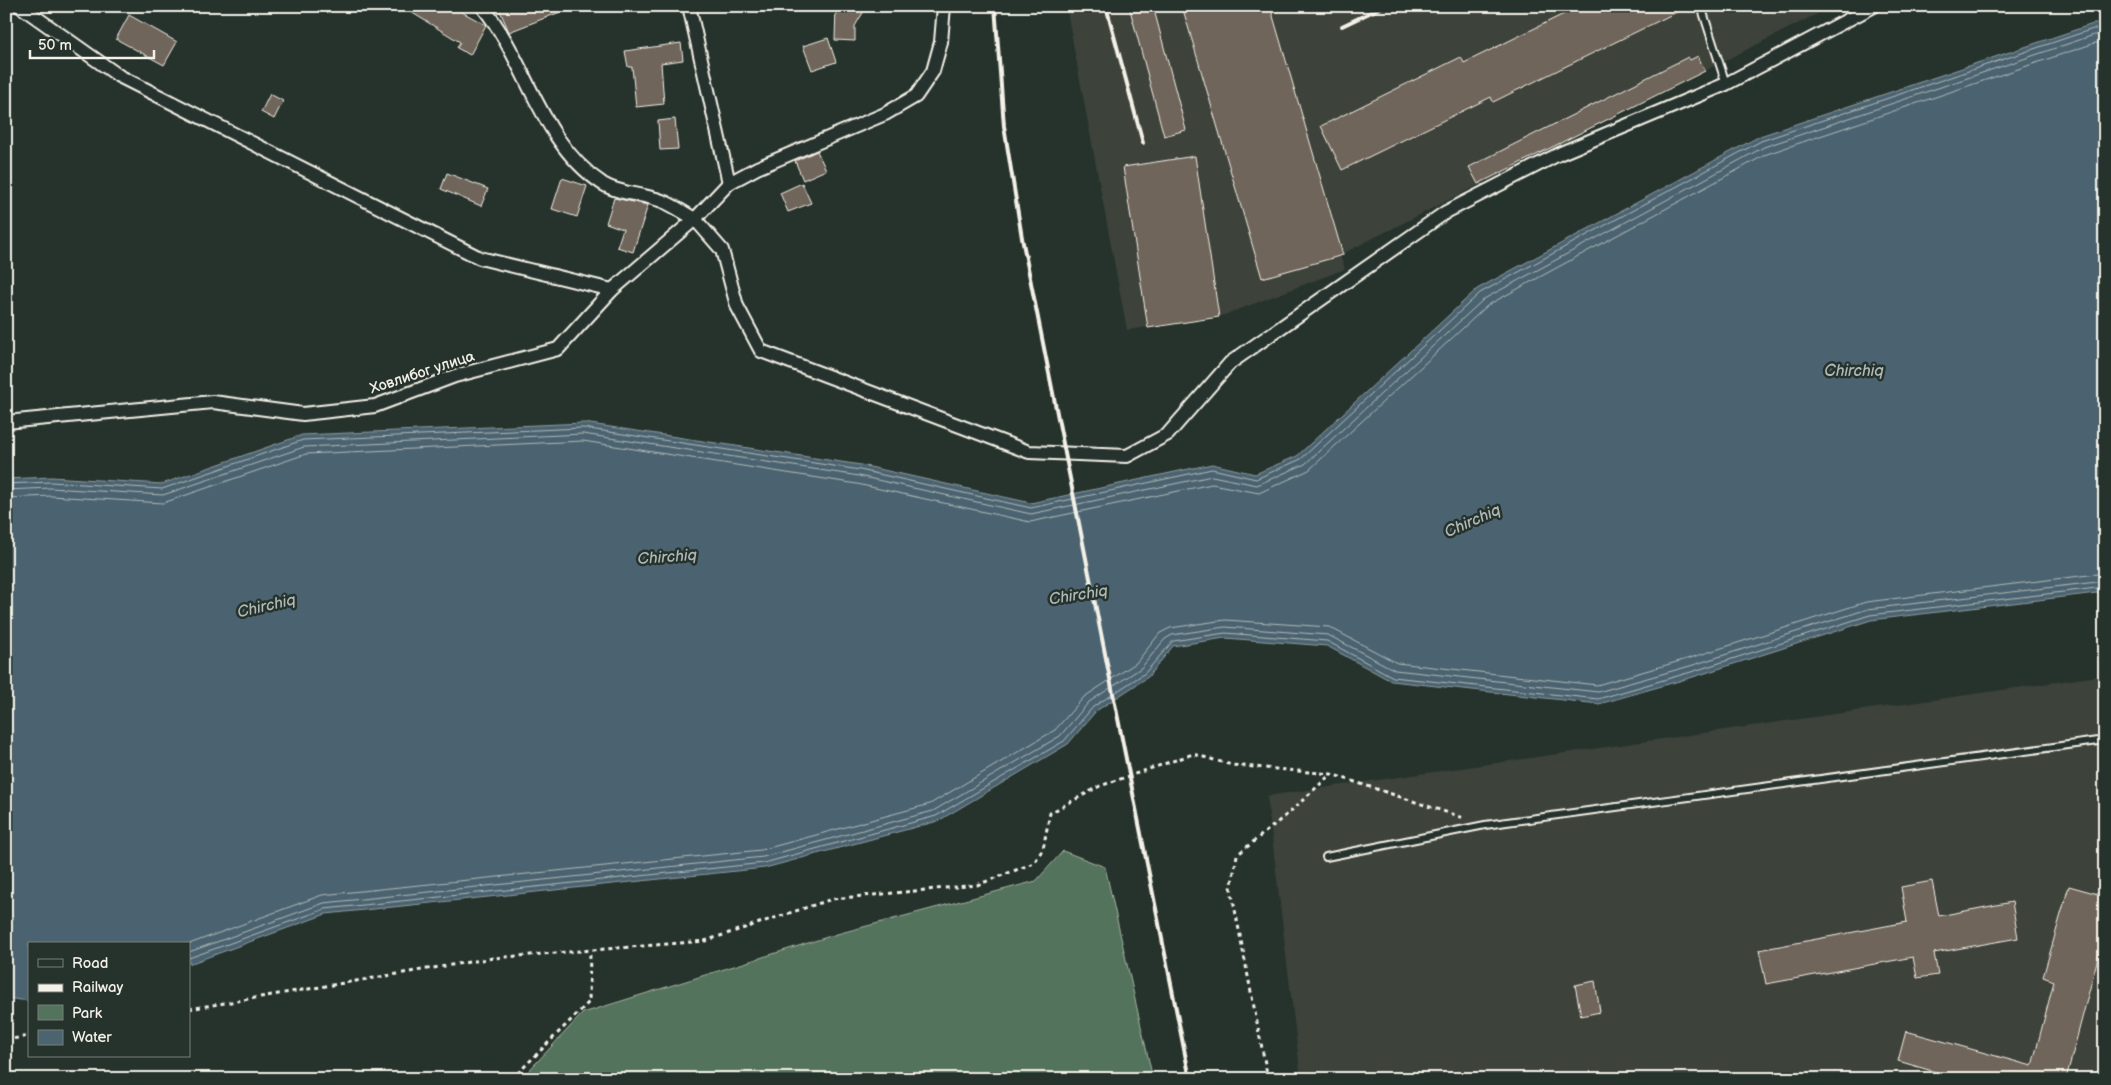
<svg xmlns="http://www.w3.org/2000/svg" width="2111" height="1085" font-family="'Balsamiq Sans',sans-serif">
<rect width="100%" height="100%" fill="#26332d"/>
<filter id="ink" filterUnits="userSpaceOnUse"><feTurbulence type="fractalNoise" baseFrequency=".02" numOctaves="2"/><feDisplacementMap in="SourceGraphic" scale="10" xChannelSelector="R" yChannelSelector="G"/><feConvolveMatrix kernelMatrix="1 2 1 2 8 2 1 2 1" color-interpolation-filters="sRGB"/></filter>
<g filter="url(#ink)">
<g fill="#3c423a">
<polygon points="1066,6 1833,6 1340,255 1345,269 1219,317 1127,330"/>
<polygon points="2105,675 2105,1079 1301,1079 1267,796"/>
</g>
<polygon fill="#53735c" stroke="#a4b2a2" points="1063,851 1105,867 1153,1079 521,1079 583,1013 837,934 1036,881"/>
<polygon fill="#4b6470" stroke="#8f9ca0" points="2093,24 2105,24 2105,592 1871,620 1693,677 1599,704 1391,681 1327,646 1225,638 1173,646 1148,677 1096,711 1068,744 938,821 765,868 326,914 189,964 189,944 29,944 29,1001 6,998 6,479 51,477 162,484 302,435 584,423 861,465 1031,503 1212,464 1255,474 1297,456 1477,289 1760,136"/>
<g fill="none" stroke-linecap="round" stroke-linejoin="round">
<g stroke="#b0b9b8" stroke-width="1">
<polyline points="6,484 51,482 162,489 303,440 583,428 860,470 1031,508 1212,469 1256,479 1301,459 1480,293 1761,141 2093,29 2105,29"/>
<polyline points="6,490 51,488 163,495 304,447 583,434 859,476 1031,514 1212,476 1257,485 1305,464 1484,299 1764,147 2094,35 2105,35"/>
<polyline points="6,498 51,496 163,503 306,454 583,441 857,484 1030,522 1212,484 1259,493 1309,470 1488,305 1767,154 2095,43 2105,43"/>
<polyline points="189,944 322,895 761,850 930,804 1055,730 1084,697 1136,663 1160,633 1170,628 1225,620 1329,627 1397,663 1597,685 1687,659 1866,602 2105,573"/>
<polyline points="189,952 324,903 763,857 933,811 1060,736 1089,702 1141,668 1165,639 1172,635 1225,627 1328,635 1395,670 1598,692 1690,666 1868,609 2105,581"/>
<polyline points="189,958 325,909 764,863 936,816 1064,741 1093,707 1145,673 1173,641 1225,633 1327,641 1393,677 1598,699 1691,672 1870,615 2105,587"/>
</g>
</g>
<g fill="#70655a" stroke="#f4f1e8">
<polygon points="401,6 451,6 486,25 470,55 457,48 460,42"/>
<polygon points="498,6 573,6 573,7 509,32"/>
<polygon points="836,6 867,6 855,26 855,41 835,40"/>
<polygon points="1129,6 1153,6 1186,130 1164,136"/>
<polygon points="1182,6 1270,6 1343,255 1262,278"/>
<polygon points="1580,6 1689,6 1493,102 1491,97 1342,170 1321,126 1461,57 1464,63"/>
<polygon points="129,15 177,42 164,65 116,39"/>
<polygon points="828,38 836,62 812,70 803,46"/>
<polygon points="681,43 683,60 661,63 664,104 636,107 632,67 628,67 625,51"/>
<polygon points="1698,56 1705,71 1478,184 1469,167 1688,57 1690,60"/>
<polygon points="270,94 283,101 274,119 261,112"/>
<polygon points="675,119 678,149 660,150 658,121"/>
<polygon points="817,151 826,170 803,180 795,161"/>
<polygon points="1195,156 1219,317 1148,328 1123,167"/>
<polygon points="447,173 488,189 481,206 441,189"/>
<polygon points="562,178 587,186 577,217 552,209"/>
<polygon points="802,183 811,203 788,212 780,193"/>
<polygon points="614,198 648,205 633,252 617,247 623,229 606,223"/>
<polygon points="1932,881 1939,916 2012,902 2018,938 1934,953 1938,975 1917,978 1913,957 1766,984 1759,950 1907,922 1901,887"/>
<polygon points="2069,886 2105,896 2105,931 2066,1079 1960,1079 1898,1061 1906,1031 2032,1066 2054,981 2043,977"/>
<polygon points="1595,981 1600,1012 1581,1016 1575,985"/>
</g>
<g fill="none" stroke-linecap="round" stroke-linejoin="round">
<defs>
<g id="lane">
<polyline points="1701,6 1726,84"/>
<polyline points="1326,857 1485,825 2105,740"/>
</g>
<g id="street">
<path d="M20,6l99,70 361,182 132,32 83,-71c-11,-6 -22,-14 -33,-18 -18,-7 -43,-7 -59,-17 -64,-42 -75,-122 -121,-178"/>
<polyline points="689,6 729,183"/>
<polyline points="944,6 941,42 933,71 916,96 885,114 757,168 729,183 695,219 722,250 737,306 761,351 1029,452 1127,456 1168,434 1230,363 1446,212 1561,153 1726,84 1874,6"/>
<polyline points="6,422 213,402 303,414 375,406 455,376 558,349 612,290"/>
</g>
</defs>
<use href="#lane" stroke="#f4f1e8" stroke-width="10"/>
<use href="#street" stroke="#f4f1e8" stroke-width="16"/>
<g stroke="#f4f1e8" stroke-width="3" stroke-dasharray="4 4" stroke-linecap="butt">
<polyline points="189,1009 493,958 705,941 832,899 977,885 1034,863 1043,849 1050,813 1100,786 1193,754 1232,765 1331,774 1464,818"/>
<polyline points="6,1040 29,1036"/>
<polyline points="512,1079 589,1002 590,951"/>
<polyline points="1268,1079 1231,889 1237,855 1290,812 1331,774"/>
</g>
<use href="#lane" stroke="#26332d" stroke-width="6"/>
<use href="#street" stroke="#26332d" stroke-width="12"/>
<g stroke="#f4f1e8" stroke-width="4">
<polyline points="995,6 1004,126 1022,238 1190,1079"/>
<polyline points="1106,6 1143,143"/>
<polyline points="1342,26 1384,6"/>
</g>
</g>
</g>
<g text-anchor="middle" stroke-width="5" stroke-linejoin="round" paint-order="stroke">
<g font-size="15" fill="#f4f1e8" stroke="#26332d">
<text transform="translate(422 372) rotate(-18)" y="5">Ховлибог улица</text>
</g>
<g font-size="16" font-style="italic" fill="#b0b9b8" stroke="#26332d">
<text x="1854" y="376">Chirchiq</text>
<text transform="translate(1472 520) rotate(-24)" y="6">Chirchiq</text>
<text transform="translate(667 556) rotate(-4)" y="6">Chirchiq</text>
<text transform="translate(1078 594) rotate(-9)" y="6">Chirchiq</text>
<text transform="translate(266 605) rotate(-13)" y="6">Chirchiq</text>
</g>
</g>
<rect width="2111" height="1085" fill="none" stroke="#26332d" stroke-width="25"/>
<rect x="12" y="12" width="2086" height="1060" fill="none" stroke="#f4f1e8" stroke-width="2" filter="url(#ink)"/>
<rect x="28" y="942" width="162" height="115" fill="#26332d" stroke="#787f78"/>
<rect x="38" y="959" width="25" height="8" fill="#26332d" stroke="#787f78"/>
<text x="72" y="968" font-size="15" fill="#f4f1e8">Road</text>
<rect x="38" y="984" width="25" height="8" fill="#f4f1e8" stroke="#787f78"/>
<text x="72" y="992" font-size="15" fill="#f4f1e8">Railway</text>
<rect x="38" y="1005" width="25" height="15" fill="#53735c" stroke="#787f78"/>
<text x="72" y="1018" font-size="15" fill="#f4f1e8">Park</text>
<rect x="38" y="1030" width="25" height="15" fill="#4b6470" stroke="#787f78"/>
<text x="72" y="1042" font-size="15" fill="#f4f1e8">Water</text>
<path d="M30 50v8h124v-8" fill="none" stroke="#f4f1e8" stroke-width="2.5"/>
<text x="38" y="50" font-size="15" fill="#f4f1e8" stroke="#26332d" stroke-width="4" paint-order="stroke">50 m</text>
</svg>
